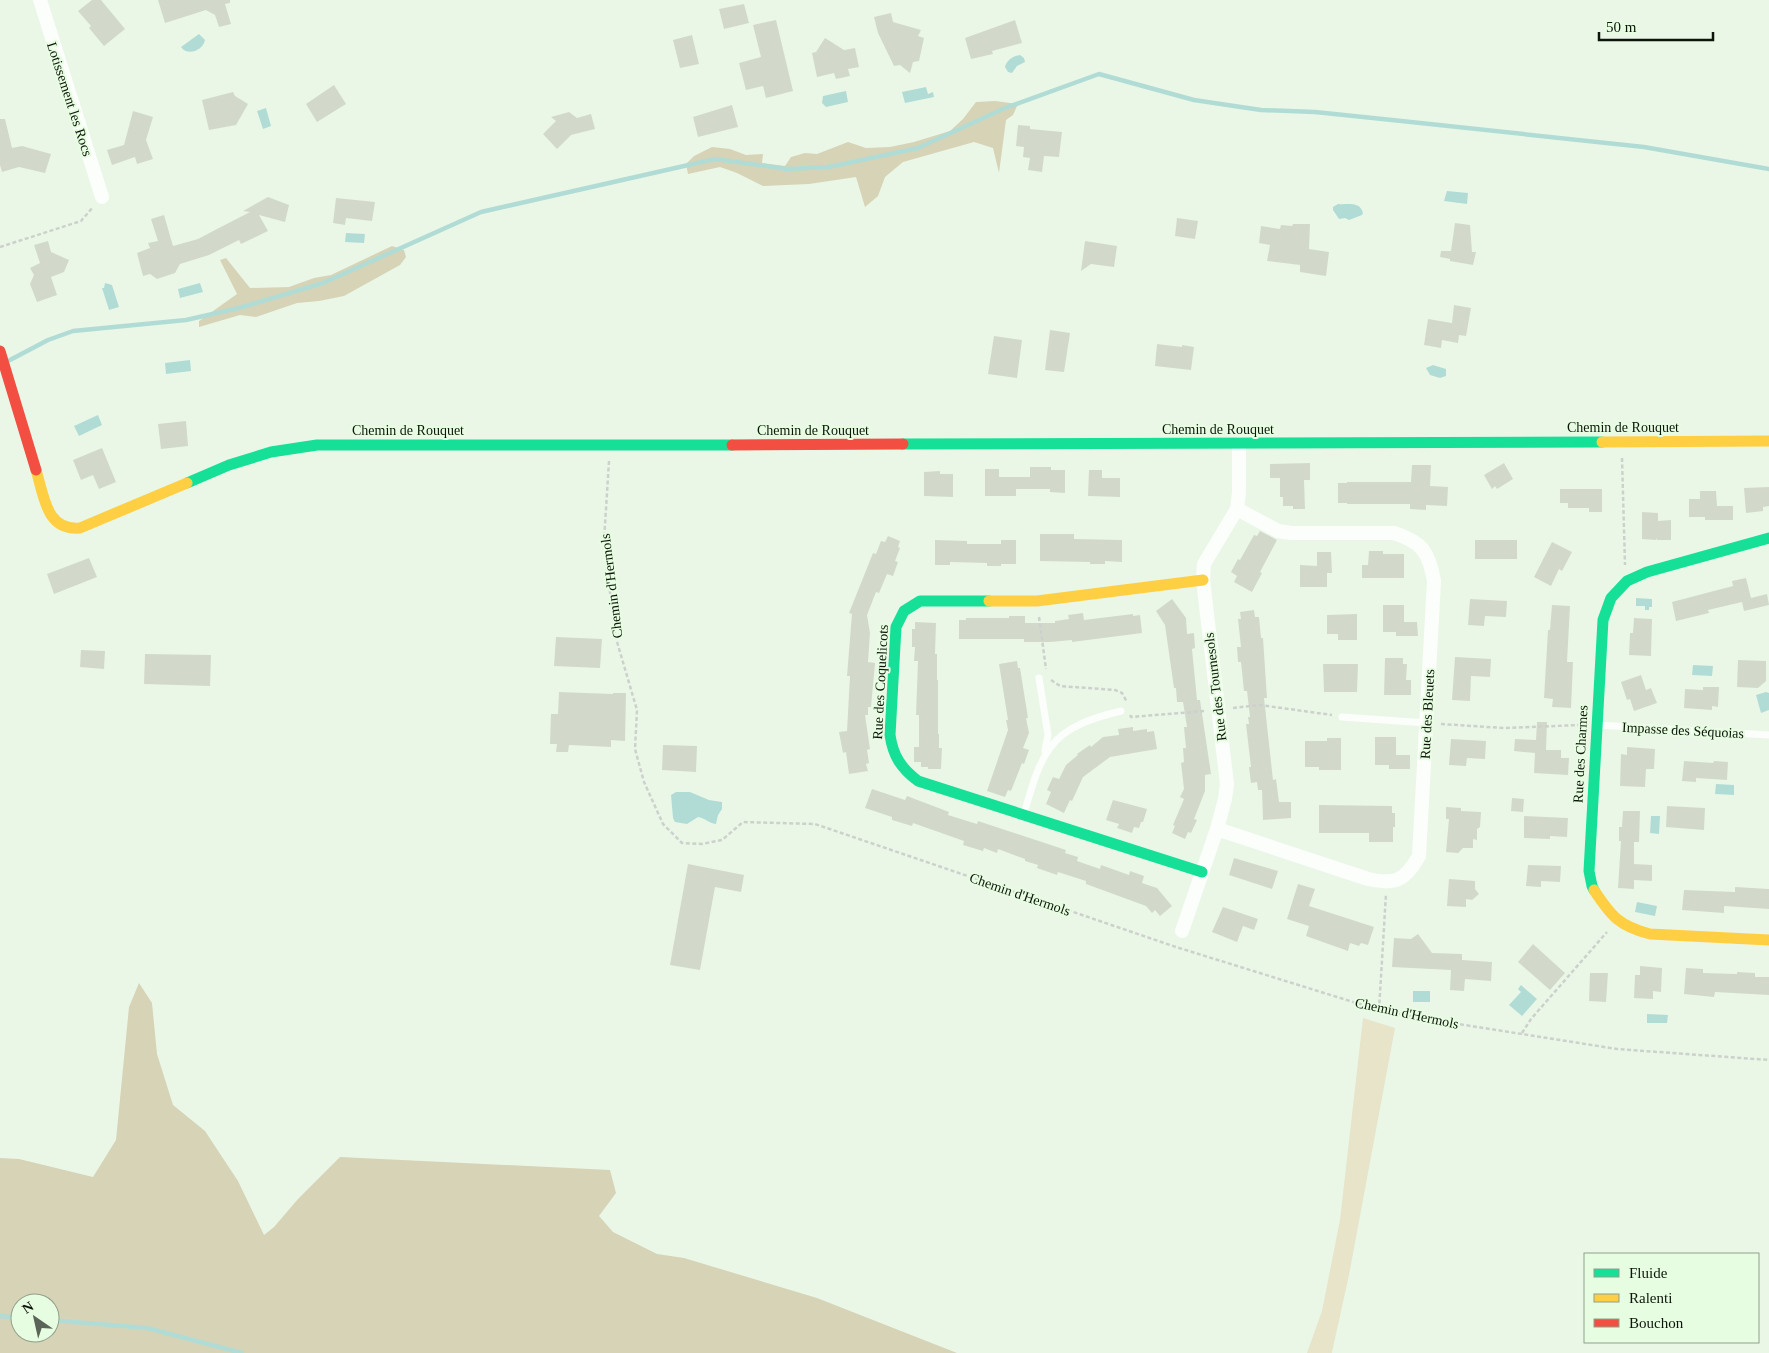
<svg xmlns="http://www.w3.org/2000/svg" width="1769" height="1353" font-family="Georgia,serif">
<rect width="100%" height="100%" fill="#eaf7e7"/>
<polygon fill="#e7e4c9" points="1363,1018 1395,1028 1349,1275 1332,1352 1332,1353 1307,1353 1322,1311 1340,1220"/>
<g fill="#d7d3b6" fill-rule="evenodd">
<polygon points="995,101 1018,104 1013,115 1006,120 999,173 993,148 974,142 903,162 885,177 878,196 865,207 856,177 809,184 763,186 737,173 720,167 688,174 686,164 694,156 712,147 730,149 746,155 763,154 762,163 785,166 791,157 805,153 817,154 848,142 866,148 890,147 914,142 950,131 963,119 976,102"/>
<polygon points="392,246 404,250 406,257 400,265 344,296 319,301 297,303 256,317 240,315 199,327 199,321 237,294 220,260 226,258 250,288 289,287 314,278 331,275"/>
<path d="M139,983l13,20 5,51 16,51 32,26 33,50 26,54 10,-8 24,-28 42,-42 270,13 6,23 -17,23 14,16 44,22 27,4 133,40 140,55h-957v-195l19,1 74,18 23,-37 13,-133zM20,1303h30v30h-30z"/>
</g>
<g fill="#b1dcd5">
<path d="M199,34l6,6c-2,10 -17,17 -24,7z"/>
<path d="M1020,55l4,3 1,4 -8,4 -5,7 -4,-1 -3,-5c2,-7 8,-11 15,-12z"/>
<polygon points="926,87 928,94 933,92 934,97 905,103 902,92"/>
<polygon points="846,91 848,102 826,107 822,103 823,96"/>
<polygon points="266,108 271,126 263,129 257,111"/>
<polygon points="1447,191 1468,193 1467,204 1444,201"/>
<path d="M1338,204c10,1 22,-3 25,9l-1,2 -13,5 -4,-2 -6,1 -6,-9v-3z"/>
<polygon points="346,233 365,234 364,243 345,242"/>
<polygon points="105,283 112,285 119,307 109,310 102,288 104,288"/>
<polygon points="200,283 203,292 180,298 178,289"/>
<polygon points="190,360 191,371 166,374 165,363"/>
<polygon points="1433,365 1446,369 1446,376 1440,378 1430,375 1426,368"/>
<polygon points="98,415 102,425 79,436 74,426"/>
<polygon points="1636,598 1652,599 1652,607 1649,607 1649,610 1645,610 1645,606 1636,606"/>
<polygon points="1693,665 1713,666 1712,676 1692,675"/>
<polygon points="1766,692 1769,693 1769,710 1761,713 1756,695"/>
<polygon points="1716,784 1734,785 1734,795 1715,794"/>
<path d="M676,792h14l19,8 13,2v7l-4,6 -2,9c-8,-1 -9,-5 -18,-7l-11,7 -12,-2 -2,-4 -2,-23z"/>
<polygon points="1651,816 1660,816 1659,834 1650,833"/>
<polygon points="1637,902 1657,906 1655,916 1635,912"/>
<polygon points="1521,985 1537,999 1522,1016 1509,1005 1521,992 1518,989"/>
<rect x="1413" y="991" width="17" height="11"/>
<polygon points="1647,1014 1668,1015 1667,1023 1647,1023"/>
</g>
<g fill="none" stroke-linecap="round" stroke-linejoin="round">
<g stroke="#b1dcd5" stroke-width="4.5">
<polyline points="10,360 48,340 73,331 186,320 239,308 323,283 481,212 715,159 787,169 829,167 918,148 1005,108 1099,74 1194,100 1261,110 1315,112 1392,120 1644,147 1769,169"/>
<polyline points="0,1316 20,1318"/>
<polyline points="50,1320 147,1328 242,1353"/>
</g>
</g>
<g fill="#d2d9cb">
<polygon points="92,0 101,0 125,29 104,46 89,28 91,26 78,11"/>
<polygon points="158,0 230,0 230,3 225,4 231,24 219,27 215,15 206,10 165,23"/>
<polygon points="744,4 749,23 724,29 719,9"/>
<polygon points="891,13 893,22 921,30 918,36 924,38 919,61 913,62 910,73 900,65 894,66 878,33 874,17"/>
<polygon points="776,20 793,91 766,98 763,86 746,90 739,63 761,57 753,25"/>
<polygon points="1015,20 1022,43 992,51 993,54 971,59 965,38"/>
<polygon points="692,35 699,64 680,68 673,40"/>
<polygon points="825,38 844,50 855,48 859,67 848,69 850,76 836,79 834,73 817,77 812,53 816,52"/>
<polygon points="334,85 346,104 317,122 306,104"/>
<polygon points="233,92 235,96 248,104 236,125 209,130 202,100"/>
<polygon points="732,105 738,127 698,137 693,117"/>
<polygon points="133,111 153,117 146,140 153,159 137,164 135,157 112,165 107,150 124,145"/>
<polygon points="569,112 577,118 591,114 595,129 571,135 557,149 543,134 556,121 551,117"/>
<polygon points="0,119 5,119 12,148 22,146 51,154 45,173 19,167 2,172 0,165"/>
<polygon points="1018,125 1030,126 1030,129 1062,132 1059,157 1044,156 1042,172 1028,170 1030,158 1023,157 1024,147 1016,146"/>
<polygon points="268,197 289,205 285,222 259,215 268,231 241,244 239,240 209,255 180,264 175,273 157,279 150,274 143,276 137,253 150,248 148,243 158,241 151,219 164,215 173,246 198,239 217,229 250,212 243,211"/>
<polygon points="336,198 375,202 372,221 346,218 345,225 333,223"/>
<polygon points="1177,218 1198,221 1195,239 1175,236"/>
<polygon points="1455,223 1470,225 1472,252 1476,252 1473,265 1450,261 1450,259 1440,257 1441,251 1451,251"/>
<polygon points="1293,224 1310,224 1309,249 1329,252 1326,276 1300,272 1300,265 1267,261 1270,245 1259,243 1261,226 1280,229 1281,225 1292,226"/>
<polygon points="48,241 51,252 69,260 64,272 51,277 57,295 37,302 30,284 34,275 30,268 40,263 34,245"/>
<polygon points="1085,241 1117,246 1114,267 1091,264 1081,271"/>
<polygon points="1454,305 1471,308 1466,336 1459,335 1458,343 1442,340 1441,348 1424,345 1428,319 1452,323"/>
<polygon points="1050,330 1070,333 1064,372 1045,370"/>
<polygon points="994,336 1022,340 1017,378 988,374"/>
<polygon points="1157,344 1182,347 1182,345 1194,347 1191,370 1155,366"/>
<polygon points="186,421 188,446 161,449 158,424"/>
<polygon points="102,448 116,482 99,489 93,475 81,480 73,460"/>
<polygon points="1310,463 1310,480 1304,480 1305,509 1293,509 1293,506 1283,506 1283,497 1280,497 1280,478 1270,478 1270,464"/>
<polygon points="1504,463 1513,479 1497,489 1495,486 1492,489 1484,475"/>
<polygon points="1412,465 1431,465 1430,486 1448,487 1447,506 1426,505 1426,510 1410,509 1410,504 1347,504 1347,503 1338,503 1338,483 1347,483 1347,482 1411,482"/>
<polygon points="1030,467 1051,467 1051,470 1065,470 1065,493 1050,492 1050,489 1016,489 1016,496 985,496 985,469 999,469 999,477 1030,477"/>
<polygon points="1089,470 1102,470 1102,478 1120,478 1120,497 1088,496"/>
<polygon points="940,471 940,474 953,474 953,497 924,496 924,472"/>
<polygon points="1769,487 1769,506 1763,507 1763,511 1746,513 1744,488"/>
<polygon points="1560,489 1602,489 1602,512 1589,512 1589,508 1568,508 1568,503 1560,503"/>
<polygon points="1700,491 1716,491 1717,506 1733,506 1733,520 1705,520 1705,517 1689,517 1689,499 1700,499"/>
<polygon points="1642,512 1658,513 1658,521 1671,520 1671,540 1657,540 1656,538 1656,540 1642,539"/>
<polygon points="1260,531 1277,540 1260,572 1262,573 1252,592 1234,582 1237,576 1231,572 1238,559 1240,560 1254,535 1257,536"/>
<polygon points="1040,534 1074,534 1074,539 1122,540 1122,562 1105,561 1105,564 1090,564 1090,562 1040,561"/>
<polygon points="888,536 900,541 898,547 900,548 895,561 898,562 893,576 887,574 879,593 876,592 867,615 870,633 868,662 875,663 871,707 868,707 868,715 865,715 870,749 867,750 869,763 866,764 868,771 849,774 846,752 843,753 839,732 847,731 850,676 847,676 852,614 849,613 873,553 876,554 881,541 885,542"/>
<polygon points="935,540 967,541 967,544 1001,544 1001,540 1016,540 1016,564 1001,564 1001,566 987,566 987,563 950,562 950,565 935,565"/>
<rect x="1475" y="540" width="42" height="19"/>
<polygon points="1552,542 1572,552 1562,571 1559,569 1551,586 1534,577"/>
<polygon points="1369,551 1383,551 1383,554 1404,554 1404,578 1362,578 1362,565 1368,565"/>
<polygon points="1317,552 1331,552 1332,573 1327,573 1327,587 1300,587 1300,565 1317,566"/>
<polygon points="89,558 97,577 54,594 47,574"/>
<polygon points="1746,578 1751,598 1767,594 1769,605 1744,611 1742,602 1708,610 1709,613 1676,621 1672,602 1733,586 1732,581"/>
<polygon points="1172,599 1186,618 1187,634 1194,633 1195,648 1192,649 1197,700 1200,700 1211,774 1205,775 1205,791 1194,819 1197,820 1191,833 1188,832 1185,839 1172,833 1175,826 1173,825 1184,799 1180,797 1184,789 1181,763 1184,762 1183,748 1186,748 1184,727 1187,727 1183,702 1177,702 1176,688 1174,688 1165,625 1156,611"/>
<polygon points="1470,599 1507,601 1506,617 1485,616 1484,626 1468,625"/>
<polygon points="1383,605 1404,605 1404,622 1417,622 1418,636 1396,636 1396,632 1383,632"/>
<polygon points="1552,605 1570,606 1567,662 1573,662 1571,708 1552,707 1553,699 1544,698 1548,630 1550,630"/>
<polygon points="1254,610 1255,617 1259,617 1261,638 1263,638 1267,698 1264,698 1273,780 1276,779 1279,802 1291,802 1291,818 1263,820 1262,790 1258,790 1257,782 1251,783 1249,767 1251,767 1246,724 1249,724 1248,717 1250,717 1247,691 1244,691 1241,662 1238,662 1237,647 1241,647 1238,619 1241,619 1240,612"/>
<polygon points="1083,613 1084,620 1133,614 1133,616 1140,615 1142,633 1072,642 1072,640 1050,642 1024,642 1024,639 959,639 959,620 966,620 966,618 1009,618 1009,616 1025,616 1025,623 1055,623 1055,621 1069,619 1068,615"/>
<polygon points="1357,614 1357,640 1338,640 1338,634 1327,634 1327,615"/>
<polygon points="1634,618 1652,619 1651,656 1629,655 1630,633 1633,633"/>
<polygon points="915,622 936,623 935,654 937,654 937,680 938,680 938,734 939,734 939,748 942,748 941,769 928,769 928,767 921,767 921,762 914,762 914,747 919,747 919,715 916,715 918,661 914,661 915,647 912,647 912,629 915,629"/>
<polygon points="556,637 602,639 600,668 554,666"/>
<polygon points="81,650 105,651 104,669 80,667"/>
<polygon points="145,654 211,655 210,686 144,684"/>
<polygon points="1455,657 1491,659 1490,677 1471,676 1470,701 1452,700"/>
<polygon points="1385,658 1403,658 1403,664 1407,664 1406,680 1411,680 1411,695 1384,695"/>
<polygon points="1738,660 1766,661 1766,681 1758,688 1737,687"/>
<polygon points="1017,661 1018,668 1020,668 1028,718 1026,718 1029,733 1023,748 1029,750 1024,764 1022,763 1011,791 1008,790 1005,797 987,791 1008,730 1006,720 1008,720 999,664"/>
<polygon points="1323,664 1358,664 1357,692 1324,692"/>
<polygon points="1641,675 1646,690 1651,688 1657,703 1634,711 1630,699 1627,700 1621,682"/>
<polygon points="1703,687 1719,687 1718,707 1712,706 1712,710 1684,708 1685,689 1703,690"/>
<polygon points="559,692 613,694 613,693 626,693 625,741 611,740 611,747 569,745 568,752 556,752 557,744 550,744 551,714 558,714"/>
<polygon points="1537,722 1547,722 1546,750 1561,750 1561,758 1569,758 1568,775 1534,773 1535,753 1514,751 1515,739 1536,740"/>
<polygon points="1133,727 1133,731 1147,729 1147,732 1154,731 1157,749 1110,757 1083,777 1072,801 1070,800 1064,813 1046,804 1051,792 1047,790 1053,777 1059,779 1066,765 1078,755 1077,754 1090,745 1091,747 1103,737 1119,735 1118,729"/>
<polygon points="1375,737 1396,737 1396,755 1410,755 1410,769 1389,769 1389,765 1375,765"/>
<polygon points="1327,738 1341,738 1341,770 1319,770 1319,767 1305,767 1305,741 1327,741"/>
<polygon points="1451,739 1486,741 1485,759 1467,758 1466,766 1449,765"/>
<polygon points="663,745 697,746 696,772 662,770"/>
<polygon points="1627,747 1655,749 1654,769 1646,769 1645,787 1620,786 1621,754 1627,755"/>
<polygon points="1684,761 1713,763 1714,761 1728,762 1727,780 1696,778 1696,782 1682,781"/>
<polygon points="872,789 905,800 907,796 949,812 948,815 977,824 978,821 1066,850 1065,853 1078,857 1077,861 1100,869 1101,865 1129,875 1130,871 1144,876 1142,883 1157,888 1172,906 1160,916 1155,910 1152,913 1146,906 1086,884 1086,881 1058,872 1057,875 1037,868 1038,865 1025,861 1025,859 998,849 997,853 984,848 983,851 963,845 964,841 913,823 912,826 892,820 892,817 865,808"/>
<polygon points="1512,798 1524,799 1523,812 1511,811"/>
<polygon points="1113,800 1147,809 1143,822 1141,822 1139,828 1134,827 1132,833 1117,828 1119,824 1106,820"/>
<polygon points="1319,805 1392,806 1392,813 1395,813 1395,827 1393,827 1393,842 1369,842 1369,833 1319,833"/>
<polygon points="1667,806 1705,808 1704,830 1666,827"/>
<polygon points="1446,807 1461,808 1461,811 1481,812 1480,827 1477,829 1477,840 1473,839 1473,848 1463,848 1458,853 1446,852 1449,819 1446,819"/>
<polygon points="1623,811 1640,811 1639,842 1634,842 1634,864 1652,865 1652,881 1634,880 1634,889 1618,888 1621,841 1619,841 1619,827 1622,827"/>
<polygon points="1524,816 1568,818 1567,837 1550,836 1550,839 1524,838"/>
<polygon points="1234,858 1278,871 1272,889 1229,875"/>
<polygon points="688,864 744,875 741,892 715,887 700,970 670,965"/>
<polygon points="1528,865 1561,866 1560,882 1541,881 1541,887 1526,886"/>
<polygon points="1449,879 1475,881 1475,889 1479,894 1472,900 1466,899 1466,907 1447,906"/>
<polygon points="1298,884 1315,889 1309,906 1374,927 1368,945 1361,943 1359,946 1350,943 1348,951 1306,936 1309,926 1287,919"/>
<polygon points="1735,887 1769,889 1769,909 1724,906 1724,913 1682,910 1684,890 1735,892"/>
<polygon points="1223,907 1258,919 1254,930 1243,926 1237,942 1212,932"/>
<polygon points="1418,934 1432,953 1462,954 1462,960 1492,962 1491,981 1465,979 1464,991 1450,990 1451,970 1392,967 1394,938 1411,939"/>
<polygon points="1533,944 1565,973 1550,990 1518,962"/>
<polygon points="1640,966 1662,968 1661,992 1653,991 1653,999 1634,998 1635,975 1640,975"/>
<polygon points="1686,968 1703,969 1703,973 1737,974 1737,972 1755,973 1755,977 1769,977 1769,995 1715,992 1714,997 1684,994"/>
<polygon points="1590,973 1608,973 1606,1002 1589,1001"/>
</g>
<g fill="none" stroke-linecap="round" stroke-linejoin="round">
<g stroke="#cdd1cc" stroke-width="2.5" stroke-dasharray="4 2.5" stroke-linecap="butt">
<polyline points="0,247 81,221 93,207"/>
<polyline points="1622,458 1625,565"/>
<polyline points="609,461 604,541 615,635 637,710 635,749 644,782 663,824 682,843 702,844 722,840 743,822 815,824 1176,947 1379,1010 1452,1023 1617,1049 1769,1060"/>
<polyline points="1039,617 1046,669"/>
<polyline points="1051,680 1060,686 1115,690 1122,693 1127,702"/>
<polyline points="1233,708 1260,705 1332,715"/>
<polyline points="1130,715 1131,717 1205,711"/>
<polyline points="1441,724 1504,728 1580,725"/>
<polyline points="1379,1010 1386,894"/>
<polyline points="1522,1033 1531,1019 1607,932"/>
</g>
<g stroke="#fcfefb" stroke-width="7">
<polyline points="1039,678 1048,735 1045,751"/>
<polyline points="1342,717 1427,723"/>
<polyline points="1597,725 1769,735"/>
<path d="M1024,813c7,-21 12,-46 26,-65 15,-22 46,-31 71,-37"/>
</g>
<g stroke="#fcfefb" stroke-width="14">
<polyline points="40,0 102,197"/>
<path d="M1217,829l151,50c27,6 37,2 51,-23l15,-275c-5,-29 -12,-39 -40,-48h-103l-13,-2 -41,-22"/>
<polyline points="1182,931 1217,829 1225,799 1227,784 1203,580 1204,564 1237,509 1239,493 1239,444"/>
</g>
<g stroke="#16e098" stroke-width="11">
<polyline points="903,444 1602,442"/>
<polyline points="187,483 229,465 271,452 317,445 732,445"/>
<path d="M989,601h-69l-16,10 -8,16 -6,108c3,21 11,33 28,46l284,91"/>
<polyline points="1594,890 1592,886 1589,871 1603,620 1611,598 1627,581 1647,572 1769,538"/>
</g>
<g stroke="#ffcf43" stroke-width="11">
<polyline points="1602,442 1769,441"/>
<path d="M36,470c8,26 10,61 44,58l107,-45"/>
<polyline points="989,601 1037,601 1203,580"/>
<path d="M1594,890c17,26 25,36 56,44l119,6"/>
</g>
<g stroke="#f24e42" stroke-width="11">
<polyline points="0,351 36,470"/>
<polyline points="732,445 903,444"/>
</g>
</g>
<g text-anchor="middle" stroke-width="4" stroke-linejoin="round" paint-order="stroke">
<g font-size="14" fill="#0d150b" stroke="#e7fde1">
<text transform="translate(70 99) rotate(72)" y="5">Lotissement les Rocs</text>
<text x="1623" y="432">Chemin de Rouquet</text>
<text x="1218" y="434">Chemin de Rouquet</text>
<text x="408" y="435">Chemin de Rouquet</text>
<text x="813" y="435">Chemin de Rouquet</text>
<text transform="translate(611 586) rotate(-97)" y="5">Chemin d'Hermols</text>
<text transform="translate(880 682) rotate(-87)" y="5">Rue des Coquelicots</text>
<text transform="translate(1215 687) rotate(-97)" y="5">Rue des Tournesols</text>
<text transform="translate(1427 714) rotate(-87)" y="5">Rue des Bleuets</text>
<text transform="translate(1683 730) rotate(3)" y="5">Impasse des Séquoias</text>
<text transform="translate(1580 754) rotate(-87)" y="5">Rue des Charmes</text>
<text transform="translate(1020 894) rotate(19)" y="5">Chemin d'Hermols</text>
<text transform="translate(1407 1013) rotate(12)" y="5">Chemin d'Hermols</text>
</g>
</g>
<rect x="1584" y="1253" width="175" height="90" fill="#e7fde1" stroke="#90a08b"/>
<rect x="1594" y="1269" width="25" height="8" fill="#16e098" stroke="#90a08b"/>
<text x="1629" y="1278" font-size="15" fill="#0d150b">Fluide</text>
<rect x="1594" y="1294" width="25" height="8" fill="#ffcf43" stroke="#90a08b"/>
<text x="1629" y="1303" font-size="15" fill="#0d150b">Ralenti</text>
<rect x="1594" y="1319" width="25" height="8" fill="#f24e42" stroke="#90a08b"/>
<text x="1629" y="1328" font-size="15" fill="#0d150b">Bouchon</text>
<g transform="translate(35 1318) rotate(326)"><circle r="24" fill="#e7fde1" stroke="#90a08b"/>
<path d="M0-4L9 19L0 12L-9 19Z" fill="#5a6458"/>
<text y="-8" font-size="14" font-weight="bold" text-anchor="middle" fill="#0d150b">N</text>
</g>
<path d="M1599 32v8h114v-8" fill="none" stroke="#0d150b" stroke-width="2.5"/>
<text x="1606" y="32" font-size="15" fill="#0d150b" stroke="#e7fde1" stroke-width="4" paint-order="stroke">50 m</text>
</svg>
